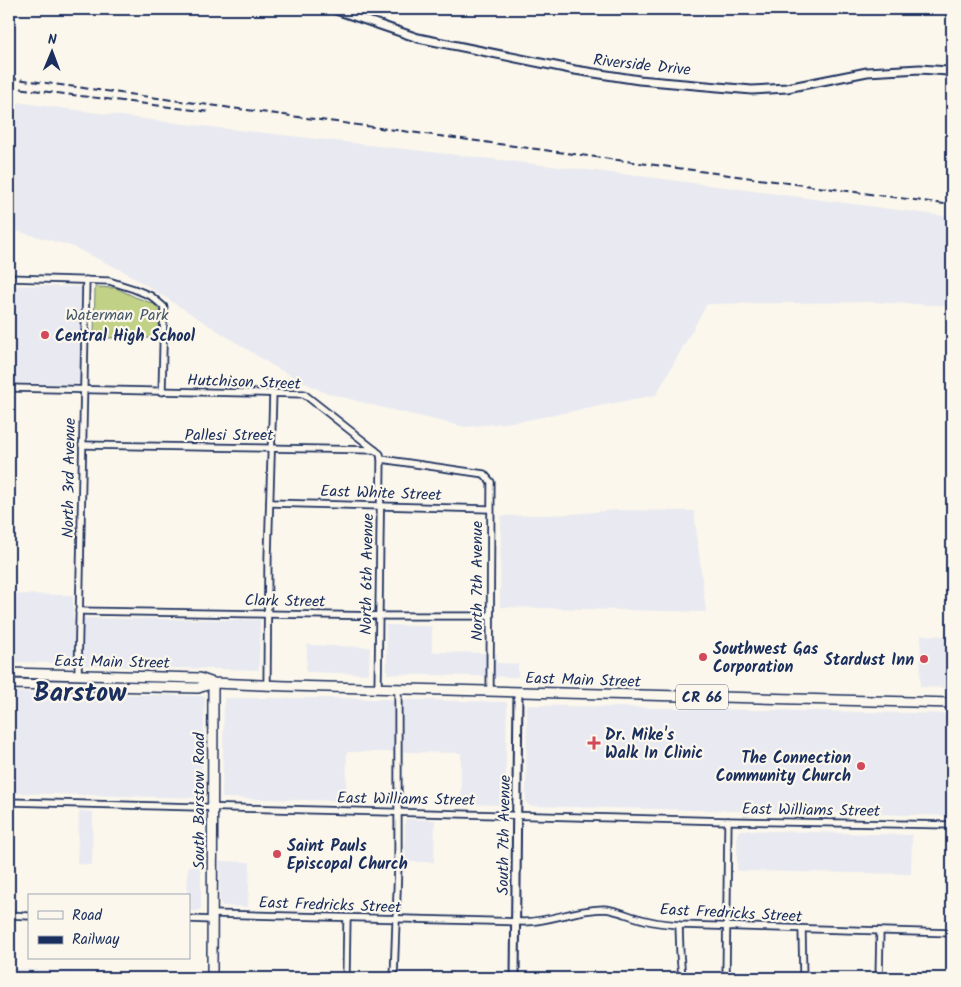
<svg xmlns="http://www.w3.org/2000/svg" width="961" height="987" font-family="Kalam,sans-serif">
<rect width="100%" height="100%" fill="#fbf7ec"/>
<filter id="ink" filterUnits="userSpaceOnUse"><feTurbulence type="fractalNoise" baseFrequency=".02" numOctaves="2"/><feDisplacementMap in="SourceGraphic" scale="10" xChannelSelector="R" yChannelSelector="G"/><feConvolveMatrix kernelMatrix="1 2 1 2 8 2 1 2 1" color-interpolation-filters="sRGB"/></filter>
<g filter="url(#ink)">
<g fill="#e9eaf1">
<polygon points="9,101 151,120 648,177 952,217 952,306 870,302 707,304 656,395 522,421 465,427 388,409 323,392 273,366 125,272 71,246 9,229"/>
<polygon points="9,285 82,287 80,384 9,383"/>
<polygon points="617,510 694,511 706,612 500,607 501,516 571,514"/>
<polygon points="9,594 73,595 73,618 260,620 259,668 258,670 55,665 54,663 9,662"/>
<polygon points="386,625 432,626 432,652 497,653 497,663 518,664 518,677 387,674"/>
<polygon points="921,635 952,636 952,688 920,687"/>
<polygon points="307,645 370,647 369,670 367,674 306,672"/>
<polygon points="9,692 203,696 205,698 201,796 199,798 9,793"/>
<polygon points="224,698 332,698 506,702 507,704 505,805 461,804 461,753 406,752 347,752 346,801 222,798"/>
<polygon points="527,705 952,714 952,816 530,806 526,803"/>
<polygon points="79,811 93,812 92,865 77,864"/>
<polygon points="405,819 435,820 434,862 405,862"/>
<polygon points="740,830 912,835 911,874 737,871 737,834"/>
<polygon points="220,861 250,862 248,907 223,906 220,903"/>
<polygon points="188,866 201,866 201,909 197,911 189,911 189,896 187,896"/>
<polygon points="9,969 156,973 202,972 202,978 9,978"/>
</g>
<polygon fill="#c1d186" stroke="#6e8072" points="95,287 116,288 135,297 154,304 160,311 158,338 94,338"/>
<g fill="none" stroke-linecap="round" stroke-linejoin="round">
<defs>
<g id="minor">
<polyline points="9,278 109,281 134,289 151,296 164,307 162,392"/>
<polyline points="9,388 304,394 380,454 381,459 484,474 491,482 490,691"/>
<polyline points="82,445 375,450"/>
<polyline points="270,503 490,509"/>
<polyline points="79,611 388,616 489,616"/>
<polyline points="78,675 86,280"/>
<polyline points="267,685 268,557 273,393"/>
<polyline points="378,689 381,459"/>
<polyline points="9,802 728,821 952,825"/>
<path d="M212,914l313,8c27,-1 52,-13 79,-13 14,1 24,7 37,10 13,4 25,5 38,6l273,8"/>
<polyline points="9,915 29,916"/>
<polyline points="189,919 212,920"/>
<polyline points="679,925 680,953 682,978"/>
<polyline points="802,929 803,978"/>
<polyline points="346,978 347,918"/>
<polyline points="394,978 398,865 398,689"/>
<polyline points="726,978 728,821"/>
<polyline points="879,978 880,931"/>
</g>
<g id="tertiary">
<polyline points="333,9 418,38 575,70 639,80 752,90 787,88 867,72 920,69 948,71 952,76"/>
<polyline points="515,978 518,692"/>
</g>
<g id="primary">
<polyline points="9,673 199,678 213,683 287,686 952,703"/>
<polyline points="9,684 198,688 213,683"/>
<polyline points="212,978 213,683"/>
</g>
</defs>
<use href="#minor" stroke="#1b2f5e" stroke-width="9"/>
<use href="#tertiary" stroke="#1b2f5e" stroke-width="11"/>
<use href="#primary" stroke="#1b2f5e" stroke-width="12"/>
<use href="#minor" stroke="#fbf7ec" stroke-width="5.5"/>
<use href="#tertiary" stroke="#fbf7ec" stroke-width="7"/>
<use href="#primary" stroke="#fbf7ec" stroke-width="9"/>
<g stroke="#1b2f5e" stroke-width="2" stroke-dasharray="8 4" stroke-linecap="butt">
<polyline points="9,78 952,205"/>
<polyline points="9,87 210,112"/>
</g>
</g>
</g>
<g fill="#d1495b" stroke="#fbf7ec" stroke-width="2">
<circle cx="45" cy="335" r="5"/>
<circle cx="703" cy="657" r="5"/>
<circle cx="924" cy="659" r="5"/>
<path d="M591.5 735.5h5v5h5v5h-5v5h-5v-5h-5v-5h5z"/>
<circle cx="861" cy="766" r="5"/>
<circle cx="277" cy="854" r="5"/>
</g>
<g text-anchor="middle" stroke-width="4.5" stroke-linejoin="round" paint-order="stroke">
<rect fill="#fbf7ec" stroke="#5e6b89" stroke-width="1" x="676" y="684.5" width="52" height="25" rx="4"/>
<g font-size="15" font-weight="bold" fill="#1b2f5e">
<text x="702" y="702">CR 66</text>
</g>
<g font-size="16" fill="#1b2f5e" stroke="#fbf7ec">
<text transform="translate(642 64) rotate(6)" y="6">Riverside Drive</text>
<text transform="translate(244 381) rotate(2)" y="6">Hutchison Street</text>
<text x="229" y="440">Pallesi Street</text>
<text transform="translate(68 478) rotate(-89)" y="6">North 3rd Avenue</text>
<text transform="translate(381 492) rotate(2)" y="6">East White Street</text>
<text transform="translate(366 574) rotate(-89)" y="6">North 6th Avenue</text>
<text transform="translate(476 581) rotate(-90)" y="6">North 7th Avenue</text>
<text transform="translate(285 600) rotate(1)" y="6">Clark Street</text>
<text transform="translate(112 661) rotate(1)" y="6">East Main Street</text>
<text transform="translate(583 679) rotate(2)" y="6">East Main Street</text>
<text transform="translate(406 798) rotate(1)" y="6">East Williams Street</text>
<text transform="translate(198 801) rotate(-90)" y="6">South Barstow Road</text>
<text transform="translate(811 809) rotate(1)" y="6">East Williams Street</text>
<text transform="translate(503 835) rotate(-89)" y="6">South 7th Avenue</text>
<text transform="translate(330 904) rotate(2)" y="6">East Fredricks Street</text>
<text transform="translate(731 912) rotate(3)" y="6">East Fredricks Street</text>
</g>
<g font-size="16" fill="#445868" stroke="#fbf7ec">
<text x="117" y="320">Waterman Park</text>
</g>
<g font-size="16" font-weight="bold" fill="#1b2f5e" stroke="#fbf7ec" text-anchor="start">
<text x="55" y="341">Central High School</text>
<text x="713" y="654">Southwest Gas<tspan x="713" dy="18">Corporation</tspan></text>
<text x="914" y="665" text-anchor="end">Stardust Inn</text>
<text x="605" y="740">Dr. Mike's<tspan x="605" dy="18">Walk In Clinic</tspan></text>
<text x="851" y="763" text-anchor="end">The Connection<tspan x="851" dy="18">Community Church</tspan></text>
<text x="287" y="851">Saint Pauls<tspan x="287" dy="18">Episcopal Church</tspan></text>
</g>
<g font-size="26" font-weight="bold" fill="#1b2f5e" stroke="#fbf7ec">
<text x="80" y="701">Barstow</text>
</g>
</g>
<rect width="961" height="987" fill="none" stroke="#fbf7ec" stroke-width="30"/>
<rect x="15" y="15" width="931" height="957" fill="none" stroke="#1b2f5e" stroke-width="2" filter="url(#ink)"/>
<rect x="28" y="894" width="162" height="65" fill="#fbf7ec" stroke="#a1a7b3"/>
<rect x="38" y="911" width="25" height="8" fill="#fbf7ec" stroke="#a1a7b3"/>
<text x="72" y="920" font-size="15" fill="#1b2f5e">Road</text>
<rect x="38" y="936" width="25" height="8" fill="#1b2f5e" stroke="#a1a7b3"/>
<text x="72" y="944" font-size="15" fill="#1b2f5e">Railway</text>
<g transform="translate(52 52) rotate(1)" stroke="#fbf7ec" stroke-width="4" paint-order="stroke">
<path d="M0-4L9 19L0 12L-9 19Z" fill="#1b2f5e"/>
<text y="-8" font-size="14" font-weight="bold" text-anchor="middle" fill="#1b2f5e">N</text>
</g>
</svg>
